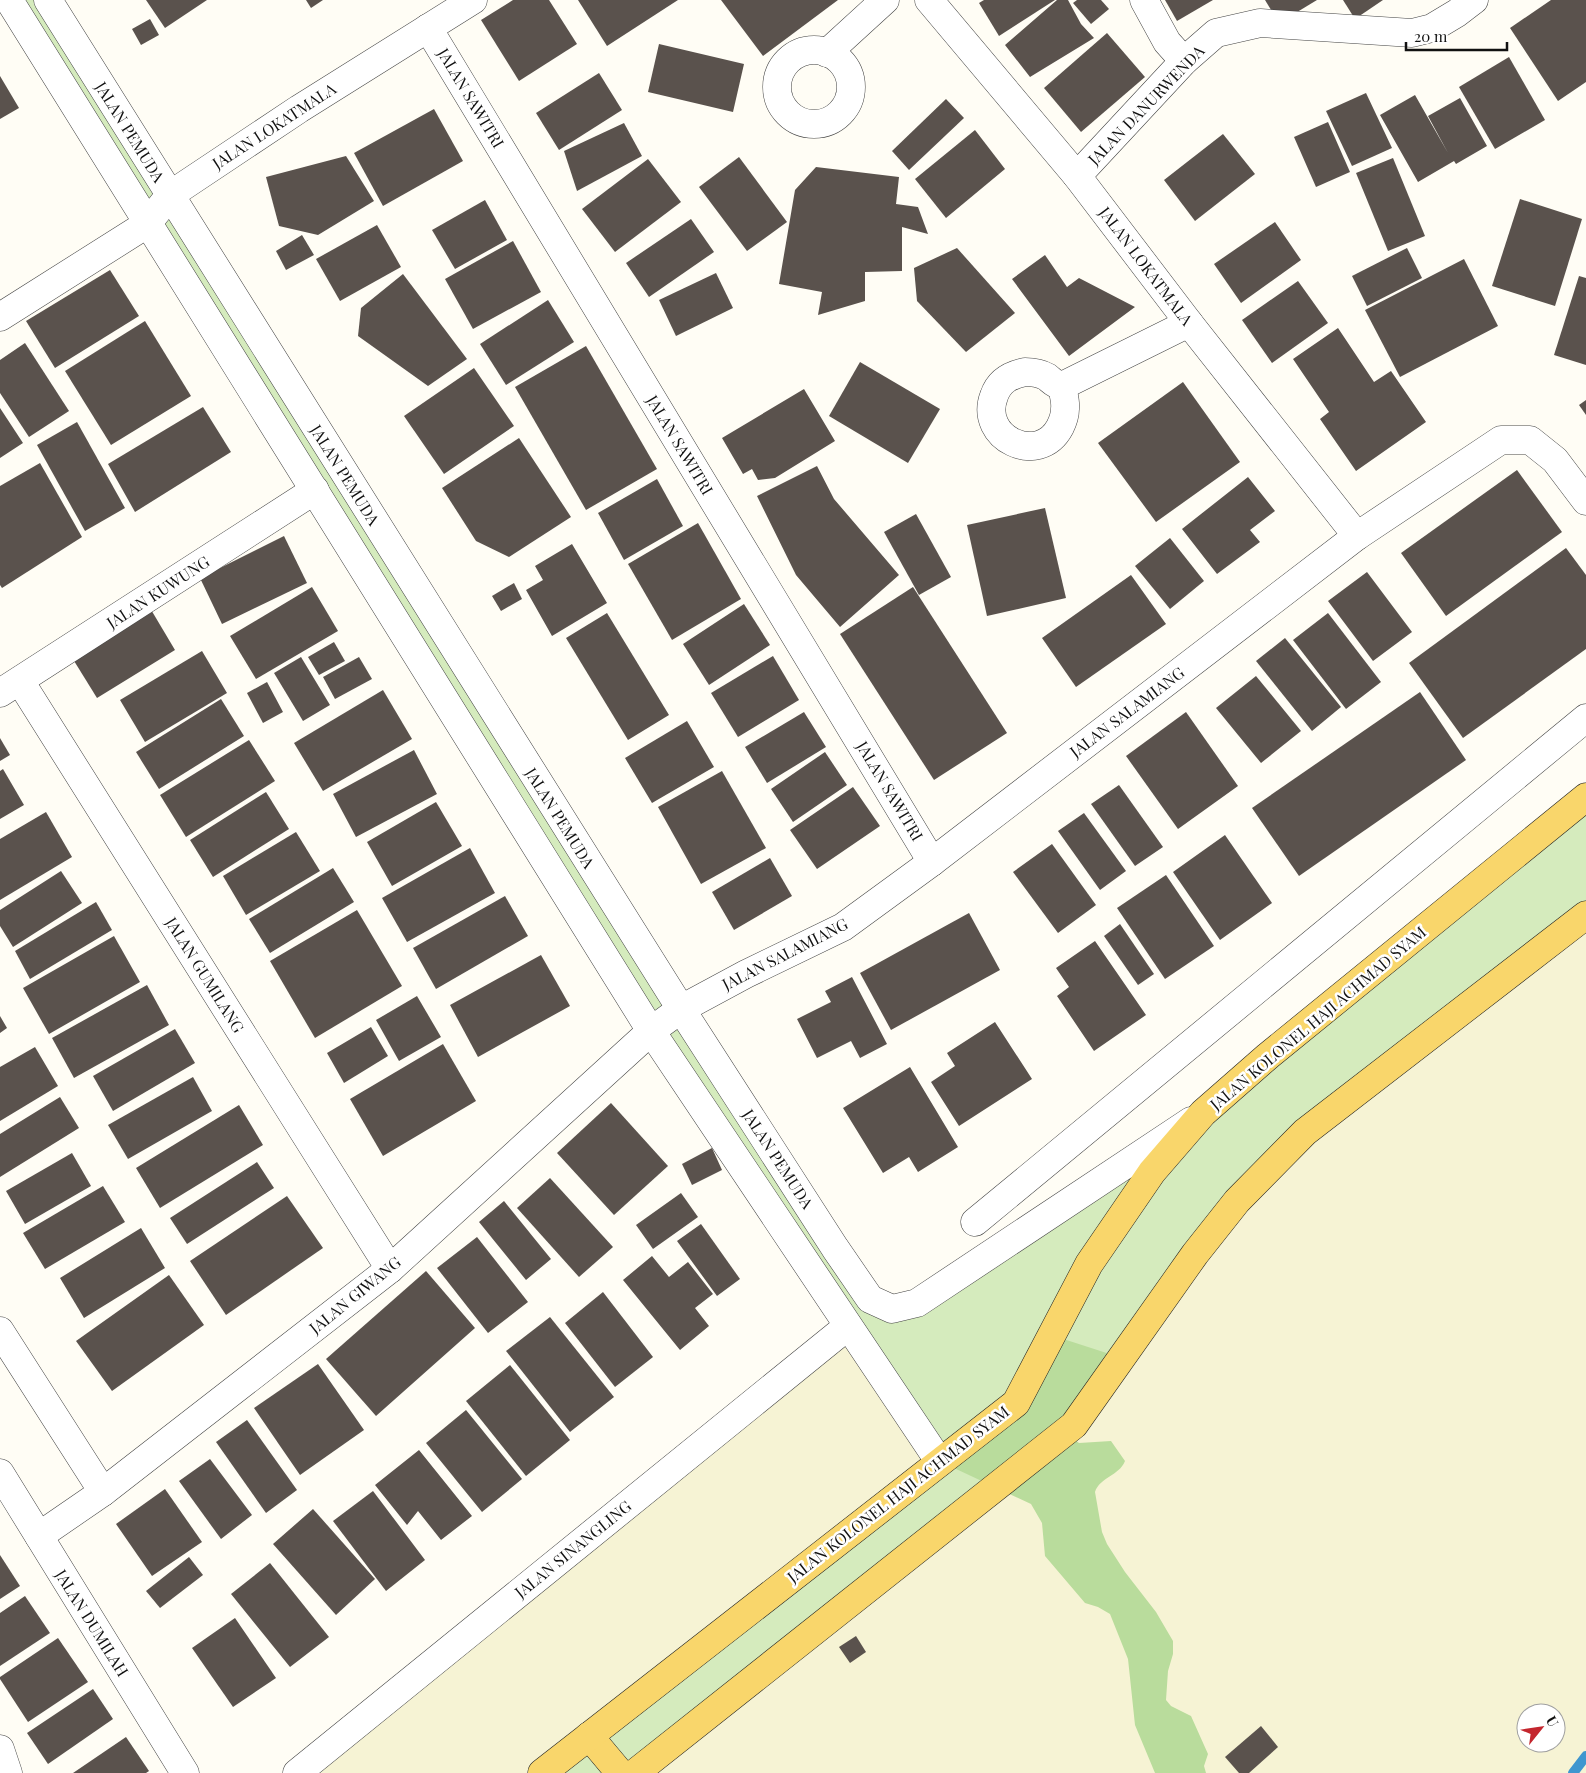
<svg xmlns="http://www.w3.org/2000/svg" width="1586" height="1773" font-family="'Playfair Display',serif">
<rect width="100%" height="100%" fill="#fffdf5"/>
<path fill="#f6f3d4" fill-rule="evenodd" d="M1586,914v859h-1297l559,-447 389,-125zM1526,1713h30v30h-30z"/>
<polygon fill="#d5ebbd" points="9,0 48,0 681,1009 892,1309 1202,1114 1586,796 1586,914 1311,1128 1074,1425 635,1773 542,1773 939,1461"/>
<path fill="#b9dc9c" d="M1051,1335l71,23 -51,79 8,6 32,-2 14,20c-6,15 -25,16 -30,31l7,40 5,12 18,28 31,40 17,29v13l-5,17 -2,29 5,6 20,10 17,38 -4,12 2,7h-51l-20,-48 -7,-66 -18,-45 -12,-7 -13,-4 -40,-47 -3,-33 -11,-19 -92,-43 52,-38z"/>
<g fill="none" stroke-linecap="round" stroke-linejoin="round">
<polyline stroke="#3f96cf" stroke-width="10" points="1573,1773 1586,1756"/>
</g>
<g fill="#5a524d">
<polygon points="146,0 207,0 165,28"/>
<polygon points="306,0 323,0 311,8"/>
<polygon points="513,0 549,0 577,44 519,81 481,20"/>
<polygon points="578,0 678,0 607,46"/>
<polygon points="721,0 838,0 763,56"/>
<polygon points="984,0 1055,0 999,36 979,3"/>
<polygon points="1057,0 1068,0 1081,24 1094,38 1030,77 1005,45"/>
<polygon points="1077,0 1101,0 1109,9 1091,24 1073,3"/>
<polygon points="1165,0 1213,0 1177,21"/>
<polygon points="1265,0 1317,0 1279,23"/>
<polygon points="1343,0 1383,0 1355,19"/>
<polygon points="1551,0 1586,0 1586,82 1558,101 1510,28"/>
<polygon points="150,19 159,35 141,45 132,29"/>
<polygon points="1107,33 1145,77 1081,132 1044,88"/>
<polygon points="659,44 744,64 733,112 648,92"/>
<polygon points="1509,57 1545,120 1495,149 1459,87"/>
<polygon points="599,73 622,110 559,150 536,113"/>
<polygon points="0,76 19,108 0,119"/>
<polygon points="1366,93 1392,148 1352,166 1326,111"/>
<polygon points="1415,95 1448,153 1428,116 1460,98 1487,146 1456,164 1454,161 1418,182 1380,115"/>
<polygon points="946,99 964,118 909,170 892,151"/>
<polygon points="434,109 463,161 383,206 354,153"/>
<polygon points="1328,122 1350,172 1316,187 1294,137"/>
<polygon points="624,123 642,156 577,191 564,151"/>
<polygon points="975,130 1005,169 946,218 915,179"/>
<polygon points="1223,134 1255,174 1195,221 1164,180"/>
<polygon points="346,156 374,201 318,235 279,226 266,177"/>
<polygon points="739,157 787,222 747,251 699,187"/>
<polygon points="1393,158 1425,236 1388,251 1356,173"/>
<polygon points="648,159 681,202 615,252 582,209"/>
<polygon points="816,167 899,177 896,204 918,207 928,234 902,227 902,271 865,272 865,301 818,315 822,292 779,284 795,190"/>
<polygon points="1520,199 1582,219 1555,306 1492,286"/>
<polygon points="485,200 507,240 455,269 432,230"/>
<polygon points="691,219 714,252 649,297 626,263"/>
<polygon points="1275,222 1301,260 1241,303 1214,264"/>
<polygon points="377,225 401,267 340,301 316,259"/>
<polygon points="302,235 314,255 286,270 276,251"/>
<polygon points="513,241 541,292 473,329 445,279"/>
<polygon points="957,248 1015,313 966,352 917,301 914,268"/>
<polygon points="1407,248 1422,278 1367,306 1352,276"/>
<polygon points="1045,255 1067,287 1079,278 1135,307 1069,356 1012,279"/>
<polygon points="1464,259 1498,326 1400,377 1365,310"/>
<polygon points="110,270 139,316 55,368 26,321"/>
<polygon points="716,273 733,308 676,336 659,300"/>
<polygon points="403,274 467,359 428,386 358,336 361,308"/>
<polygon points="1579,276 1586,278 1586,365 1554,355"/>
<polygon points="1298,281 1328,323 1272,363 1242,320"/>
<polygon points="548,300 574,342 506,385 480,344"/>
<polygon points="145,321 191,396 111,445 65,371"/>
<polygon points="1338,328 1374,382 1391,371 1426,422 1356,471 1320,419 1329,412 1293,359"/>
<polygon points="25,343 69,411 29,437 0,393 0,360"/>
<polygon points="586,346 657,469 586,510 515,387"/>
<polygon points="860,362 940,409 908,463 829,416"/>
<polygon points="474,368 514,426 444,474 404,416"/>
<polygon points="1183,382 1240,462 1156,522 1098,443"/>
<polygon points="804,389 835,441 775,478 758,480 752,469 743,474 722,438"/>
<polygon points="1586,400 1586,415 1579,405"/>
<polygon points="203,407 231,452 135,512 108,464"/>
<polygon points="0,408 23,443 0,458"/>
<polygon points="77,422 125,508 85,531 37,445"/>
<polygon points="519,438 571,517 509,557 476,541 442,488"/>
<polygon points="40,463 82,537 2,588 0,585 0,486"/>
<polygon points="817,466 834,499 899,575 840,627 796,575 757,496"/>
<polygon points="1517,470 1562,532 1446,616 1401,553"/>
<polygon points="1248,477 1275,511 1250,530 1260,542 1217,574 1182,529"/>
<polygon points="657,479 683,526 624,560 598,513"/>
<polygon points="1045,508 1066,598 987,616 967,525"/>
<polygon points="916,514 951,577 919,595 884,532"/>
<polygon points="698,523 741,599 672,640 628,564"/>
<polygon points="284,536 307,583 222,624 200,578"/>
<polygon points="1170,538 1204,581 1170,609 1135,566"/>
<polygon points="572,544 607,603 552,636 526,590 543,580 535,566"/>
<polygon points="1566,548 1586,575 1586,649 1463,738 1409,663"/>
<polygon points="1367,572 1412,632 1373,661 1328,601"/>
<polygon points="1131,575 1166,624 1076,687 1042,638"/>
<polygon points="514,583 522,599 501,611 492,596"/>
<polygon points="312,587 338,631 256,679 230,636"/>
<polygon points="913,587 1007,733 934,780 840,634"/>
<polygon points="744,604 770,645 709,685 683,644"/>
<polygon points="150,608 175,650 97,698 71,656"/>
<polygon points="607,613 669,715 628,740 566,638"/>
<polygon points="1328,613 1381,682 1346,709 1293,640"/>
<polygon points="1285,638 1341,707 1312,731 1256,661"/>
<polygon points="334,642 345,661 319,675 308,657"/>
<polygon points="202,651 227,693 145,742 120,700"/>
<polygon points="773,656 799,700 738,737 711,693"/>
<polygon points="301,657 330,705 303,721 274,673"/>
<polygon points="359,657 372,679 335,699 323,677"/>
<polygon points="1256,676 1301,731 1261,763 1216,708"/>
<polygon points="267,682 283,712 263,723 247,693"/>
<polygon points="383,690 412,739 323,791 294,743"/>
<polygon points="1420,692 1466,760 1299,876 1252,808"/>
<polygon points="221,699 244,736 159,789 136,752"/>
<polygon points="804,712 826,747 767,783 745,747"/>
<polygon points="1186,712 1238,786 1178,829 1126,756"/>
<polygon points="687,721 714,767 652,803 625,758"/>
<polygon points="0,738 10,755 0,761"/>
<polygon points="249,740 275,781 186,837 160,795"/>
<polygon points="414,750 437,794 356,837 333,794"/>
<polygon points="825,752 847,785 793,822 771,789"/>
<polygon points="3,769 24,805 0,819 0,771"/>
<polygon points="722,771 766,848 701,884 658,807"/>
<polygon points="1119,785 1163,847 1135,866 1091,804"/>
<polygon points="853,787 880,826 817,869 790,830"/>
<polygon points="266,792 289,829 213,877 190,840"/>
<polygon points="436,802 462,846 392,886 367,842"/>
<polygon points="46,812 72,857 0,900 0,839"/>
<polygon points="1084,813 1126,871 1100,890 1058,831"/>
<polygon points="296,832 320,871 246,915 223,876"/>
<polygon points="1225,835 1272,903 1220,940 1173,872"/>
<polygon points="1052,844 1096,905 1058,933 1013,872"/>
<polygon points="470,848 495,893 407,942 382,898"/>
<polygon points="770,858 792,896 734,930 712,892"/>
<polygon points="333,868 354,902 270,953 249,919"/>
<polygon points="61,871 82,903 13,947 0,926 0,910"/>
<polygon points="1166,875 1214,946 1165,979 1117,908"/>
<polygon points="505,896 528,936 436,989 413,948"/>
<polygon points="96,902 112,930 30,979 15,951"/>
<polygon points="357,910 402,986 315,1038 270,961"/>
<polygon points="969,913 1000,970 891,1030 860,973"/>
<polygon points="1120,924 1154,974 1138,985 1104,936"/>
<polygon points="114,936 140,982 49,1034 23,988"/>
<polygon points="1095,941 1146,1015 1094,1051 1057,996 1069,987 1056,968"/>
<polygon points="541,955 570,1006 478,1057 450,1005"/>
<polygon points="852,977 887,1044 860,1058 851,1041 817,1058 797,1019 831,1002 825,991"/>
<polygon points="147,985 169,1025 74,1078 52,1038"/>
<polygon points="417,996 441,1037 399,1061 376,1020"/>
<polygon points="0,1016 7,1028 0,1033"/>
<polygon points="995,1022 1032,1079 959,1126 931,1082 955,1066 947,1053"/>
<polygon points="371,1027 388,1056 344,1083 327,1053"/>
<polygon points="175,1029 195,1063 113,1111 93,1076"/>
<polygon points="443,1044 476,1101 383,1156 350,1099"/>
<polygon points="35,1047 58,1086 0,1121 0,1067"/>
<polygon points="910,1067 958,1147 918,1172 909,1157 883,1173 843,1108"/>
<polygon points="193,1077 212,1111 128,1159 108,1125"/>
<polygon points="60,1097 79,1128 0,1177 0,1134"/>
<polygon points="611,1103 668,1166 614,1215 557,1153"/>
<polygon points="239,1105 263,1145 160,1208 136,1168"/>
<polygon points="712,1148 722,1170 692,1185 682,1164"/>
<polygon points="72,1153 91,1186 25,1224 6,1191"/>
<polygon points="257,1162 274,1188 187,1244 170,1218"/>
<polygon points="550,1178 613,1247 579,1277 517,1208"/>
<polygon points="103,1186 125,1222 45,1269 23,1233"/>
<polygon points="681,1193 698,1217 653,1249 636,1225"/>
<polygon points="287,1196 323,1248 226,1315 190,1261"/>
<polygon points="504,1201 551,1259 526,1280 479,1222"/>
<polygon points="701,1224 740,1279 717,1296 677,1241"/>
<polygon points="141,1228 165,1268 84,1318 60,1278"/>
<polygon points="477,1237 528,1302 488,1333 437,1268"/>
<polygon points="652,1256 669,1277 688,1262 713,1294 695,1308 709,1326 680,1350 623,1280"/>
<polygon points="426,1271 475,1328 376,1416 326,1359"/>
<polygon points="169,1275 204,1325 112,1391 76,1341"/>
<polygon points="603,1292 653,1357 615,1387 565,1323"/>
<polygon points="550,1317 614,1397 570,1432 506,1351"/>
<polygon points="318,1364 364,1430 300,1475 254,1408"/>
<polygon points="510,1365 570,1440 526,1476 466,1401"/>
<polygon points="466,1410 522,1479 482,1512 426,1443"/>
<polygon points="247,1420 297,1490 266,1513 216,1442"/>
<polygon points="419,1450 472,1516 441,1540 418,1511 407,1525 375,1485"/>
<polygon points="210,1459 252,1515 221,1539 179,1481"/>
<polygon points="165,1489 202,1542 152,1576 116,1524"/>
<polygon points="373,1491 425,1560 386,1591 333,1521"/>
<polygon points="313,1509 375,1579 336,1615 273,1544"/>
<polygon points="0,1555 20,1586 0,1599"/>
<polygon points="189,1557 203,1575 160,1608 146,1591"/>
<polygon points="270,1563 329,1637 290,1667 231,1594"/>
<polygon points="25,1596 50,1633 0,1666 0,1613"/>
<polygon points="235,1618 276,1678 233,1707 192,1648"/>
<polygon points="856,1636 866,1652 850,1663 839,1647"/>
<polygon points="58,1638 88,1682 28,1722 0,1679 0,1677"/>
<polygon points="93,1689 113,1719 48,1764 27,1733"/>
<polygon points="1261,1726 1278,1747 1249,1773 1239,1773 1225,1757"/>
<polygon points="126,1737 149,1771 146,1773 73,1773"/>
</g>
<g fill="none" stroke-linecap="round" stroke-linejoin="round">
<defs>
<g id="minor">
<polyline points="9,0 651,1031 939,1461"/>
<polyline points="48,0 681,1009 835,1248 870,1299 892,1309 917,1303 1191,1121"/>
<polyline points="929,0 1077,176 1189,323 1357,536"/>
<polyline points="1144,0 1167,42 1184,61"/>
<polyline points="428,28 932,862"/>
<circle cx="814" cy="87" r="37"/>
<polyline points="827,53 885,0"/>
<polyline points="1077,176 1184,61 1216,33 1260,23 1412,33 1432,28 1457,13 1474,0"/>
<polyline points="0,317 147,224 170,195 299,109 473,0"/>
<path d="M1025,372c8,0 15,1 22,5 5,4 8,8 15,9 1,7 4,15 3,23 0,6 -2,12 -5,18 -21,40 -82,11 -66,-31 5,-15 16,-21 31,-24z"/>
<polyline points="1062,386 1189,323"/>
<polyline points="20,681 390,1269"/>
<polyline points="0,693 315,490"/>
<polyline points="975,1222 1586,718"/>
<polyline points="0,1331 103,1492"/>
<polyline points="0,1473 185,1773"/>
<polyline points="39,1536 103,1492 390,1269 651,1031 681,1009 746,974 843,927 932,862 1357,536 1501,440 1530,440 1555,460 1586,501"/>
<polyline points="0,1749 8,1773"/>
<polyline points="297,1773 848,1326"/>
</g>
<g id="major">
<polyline points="589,1736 620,1773"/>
<polyline points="542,1773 1016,1403 1089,1264 1152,1172 1203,1113 1268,1056 1586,797"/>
<polyline points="635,1773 1074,1425 1195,1254 1237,1201 1305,1132 1586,915"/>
</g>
</defs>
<use href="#minor" stroke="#444" stroke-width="29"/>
<use href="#major" stroke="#222" stroke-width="29"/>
<use href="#minor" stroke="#fff" stroke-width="28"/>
<use href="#major" stroke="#f9d66b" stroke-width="28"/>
</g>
<g text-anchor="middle" stroke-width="5" stroke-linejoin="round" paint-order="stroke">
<g font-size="16" fill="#111" stroke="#fff">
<text transform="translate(471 98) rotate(59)" y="6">JALAN SAWITRI</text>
<text transform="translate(1146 105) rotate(-46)" y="6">JALAN DANURWENDA</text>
<text transform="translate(274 126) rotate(-33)" y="6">JALAN LOKATMALA</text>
<text transform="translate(130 132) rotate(58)" y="6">JALAN PEMUDA</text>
<text transform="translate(1146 266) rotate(53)" y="6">JALAN LOKATMALA</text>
<text transform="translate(680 445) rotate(59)" y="6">JALAN SAWITRI</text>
<text transform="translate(345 475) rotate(58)" y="6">JALAN PEMUDA</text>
<text transform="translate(158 592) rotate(-33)" y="6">JALAN KUWUNG</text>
<text transform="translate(1127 712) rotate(-37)" y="6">JALAN SALAMIANG</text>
<text transform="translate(890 791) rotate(59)" y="6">JALAN SAWITRI</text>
<text transform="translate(560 818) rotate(58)" y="6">JALAN PEMUDA</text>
<text transform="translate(785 954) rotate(-27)" y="6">JALAN SALAMIANG</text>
<text transform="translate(205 975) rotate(58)" y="6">JALAN GUMILANG</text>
<text transform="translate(1318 1018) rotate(-40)" y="6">JALAN KOLONEL HAJI ACHMAD SYAM</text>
<text transform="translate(778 1159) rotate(57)" y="6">JALAN PEMUDA</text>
<text transform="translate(355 1295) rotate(-39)" y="6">JALAN GIWANG</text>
<text transform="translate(898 1494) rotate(-38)" y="6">JALAN KOLONEL HAJI ACHMAD SYAM</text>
<text transform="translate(573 1549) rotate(-39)" y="6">JALAN SINANGLING</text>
<text transform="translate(92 1623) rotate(58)" y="6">JALAN DUMILAH</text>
</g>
</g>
<g transform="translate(1541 1728) rotate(60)"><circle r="24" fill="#ffffff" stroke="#a0a0a0"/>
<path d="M0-4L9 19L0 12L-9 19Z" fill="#c4262e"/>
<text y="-8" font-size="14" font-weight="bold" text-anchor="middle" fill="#111111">U</text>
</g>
<path d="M1406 42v8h101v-8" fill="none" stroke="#111111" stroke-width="2.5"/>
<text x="1414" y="42" font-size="15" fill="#111111" stroke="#ffffff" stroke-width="4" paint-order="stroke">20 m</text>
</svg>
